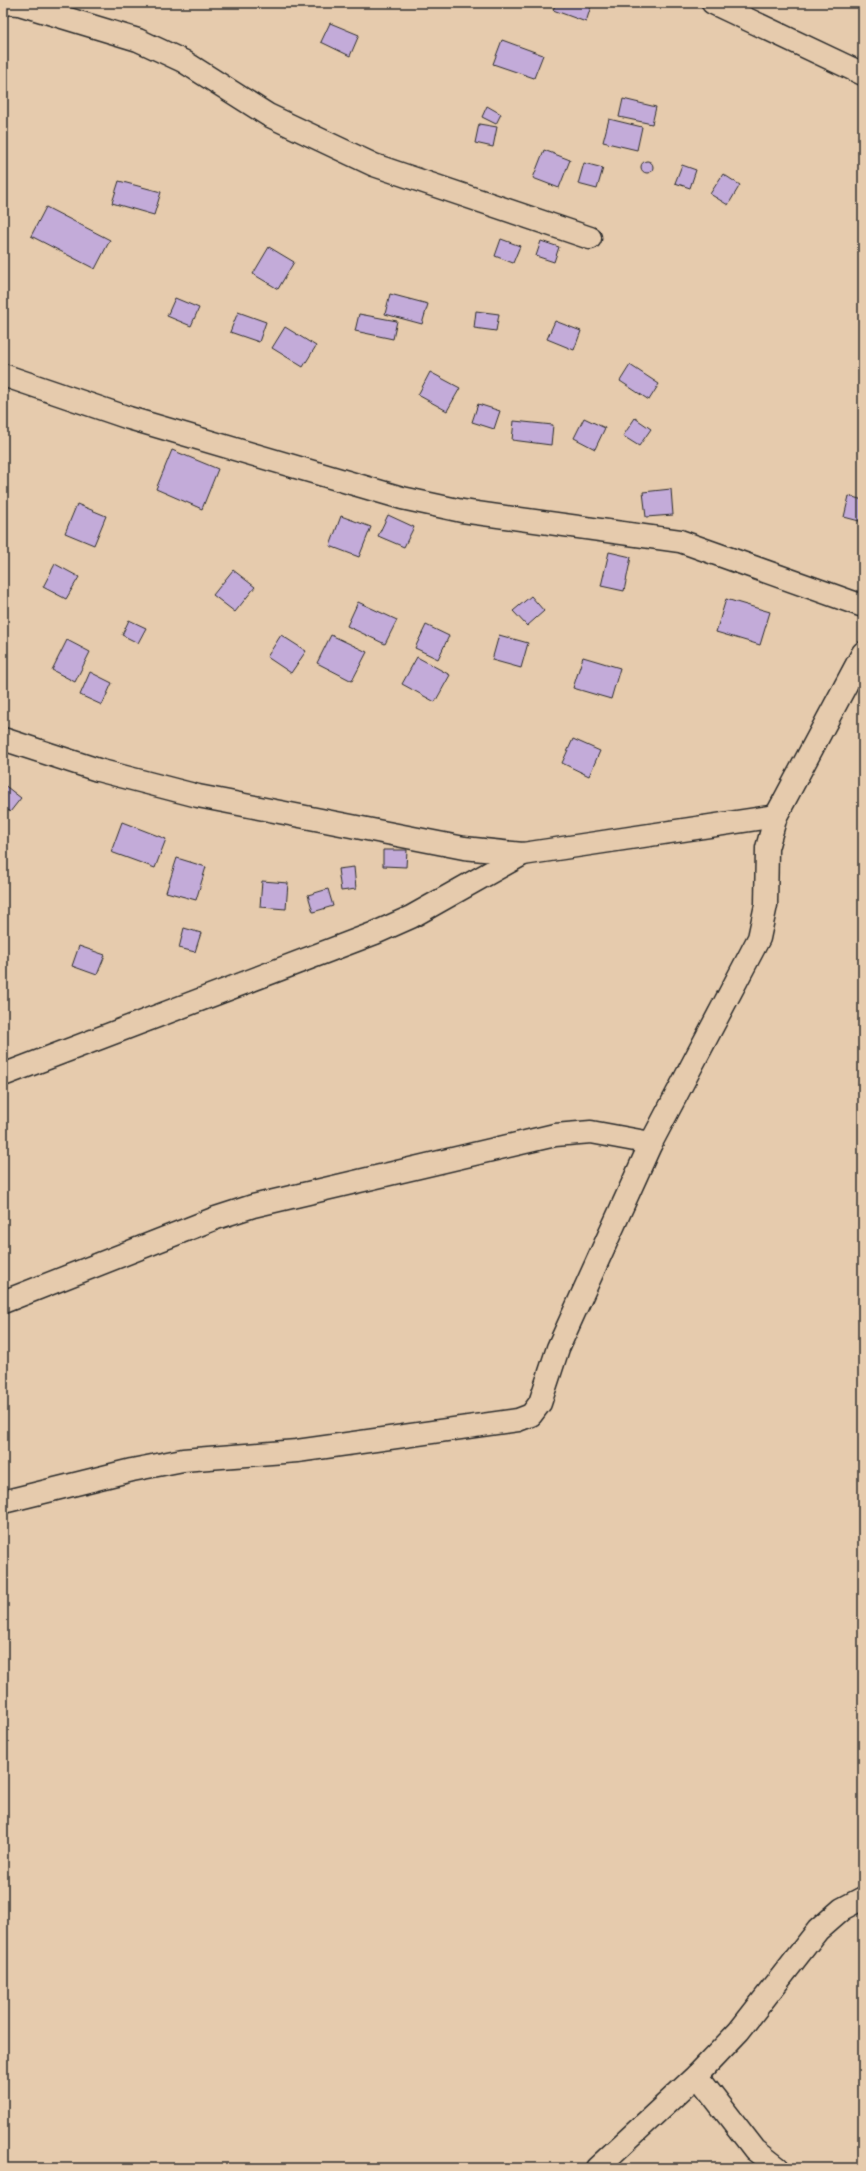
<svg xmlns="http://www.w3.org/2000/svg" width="866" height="2171" font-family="Mynerve,sans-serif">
<rect width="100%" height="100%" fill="#e6cbad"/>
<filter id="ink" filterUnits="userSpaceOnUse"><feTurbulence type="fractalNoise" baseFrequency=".025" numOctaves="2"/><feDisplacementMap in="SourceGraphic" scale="8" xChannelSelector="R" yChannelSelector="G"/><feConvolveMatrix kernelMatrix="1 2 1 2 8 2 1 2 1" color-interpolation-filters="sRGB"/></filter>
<g filter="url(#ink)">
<g fill="#c3abd9" stroke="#2b2b2b">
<polygon points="556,3 592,3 586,22 553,10"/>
<polygon points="330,23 359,35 350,56 321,42"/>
<polygon points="502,40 543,55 534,78 493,64"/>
<polygon points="623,99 656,107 652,124 619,117"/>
<polygon points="487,106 501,114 496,124 482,117"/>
<polygon points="609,119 642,127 637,150 603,142"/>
<polygon points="479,124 497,127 493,147 475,143"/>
<polygon points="544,150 570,160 559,188 533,178"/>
<circle cx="647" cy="167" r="6"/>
<polygon points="584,163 603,168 597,189 578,184"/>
<polygon points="682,165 696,170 690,188 675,183"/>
<polygon points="723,174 740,185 728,205 710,194"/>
<polygon points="119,181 161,192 154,215 112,203"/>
<polygon points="46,207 110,240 95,269 31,236"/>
<polygon points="501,239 520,246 513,263 495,256"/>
<polygon points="541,241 559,247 554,262 536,256"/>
<polygon points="269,247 294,262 278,289 253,274"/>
<polygon points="390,294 428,304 422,324 385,314"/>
<polygon points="175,298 199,308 191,326 167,316"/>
<polygon points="476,311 499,314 496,331 474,328"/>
<polygon points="238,312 266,322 259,342 230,332"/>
<polygon points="359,314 397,321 393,339 355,331"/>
<polygon points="555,321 581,331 574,350 547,339"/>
<polygon points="285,327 316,346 303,367 272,348"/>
<polygon points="630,365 659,384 649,400 620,381"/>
<polygon points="430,372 460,388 447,411 418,395"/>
<polygon points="478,404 500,411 494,429 472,422"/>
<polygon points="584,418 605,428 595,449 574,438"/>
<polygon points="635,418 651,429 639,446 623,436"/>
<polygon points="514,421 553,425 551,445 512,440"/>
<polygon points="172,450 218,469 202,509 156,489"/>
<polygon points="671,489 673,515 646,517 643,492"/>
<polygon points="849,496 863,500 863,522 844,517"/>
<polygon points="77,504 106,516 94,545 65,533"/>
<polygon points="388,515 414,527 404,547 378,536"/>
<polygon points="341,516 371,527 359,557 330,546"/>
<polygon points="609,552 631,557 624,591 601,586"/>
<polygon points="55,564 79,577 66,599 43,587"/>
<polygon points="233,570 255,587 235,612 213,595"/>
<polygon points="531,596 544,611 527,626 513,611"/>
<polygon points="726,599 770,612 760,645 716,632"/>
<polygon points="358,602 397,620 385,644 347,626"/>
<polygon points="129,620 146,628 138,643 122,635"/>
<polygon points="426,625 449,636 438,659 415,648"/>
<polygon points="281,635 306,651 291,673 267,657"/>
<polygon points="331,635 367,652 352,681 317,663"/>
<polygon points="499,635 528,643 521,668 492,660"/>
<polygon points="67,640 90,652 75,682 52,670"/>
<polygon points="417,657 450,675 435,702 402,684"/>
<polygon points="583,657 620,668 611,699 573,688"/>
<polygon points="90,672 112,683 102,705 80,695"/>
<polygon points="573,739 600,751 589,776 562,763"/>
<polygon points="3,784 21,798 10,812 3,806"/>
<polygon points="122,822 166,839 155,868 111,852"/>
<polygon points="383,850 407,850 406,867 383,866"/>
<polygon points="177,858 206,867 196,900 166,892"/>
<polygon points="354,867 356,889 341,891 338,869"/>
<polygon points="262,881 288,883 286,909 260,907"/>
<polygon points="328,889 333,906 313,912 308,895"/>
<polygon points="184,928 201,933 195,952 179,948"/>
<polygon points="79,946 105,955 97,975 72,966"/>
</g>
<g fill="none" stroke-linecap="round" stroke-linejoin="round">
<defs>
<g id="minor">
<polyline points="3,3 19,4 138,40 183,61 268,115 374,165 590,238"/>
<polyline points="713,3 863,74"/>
<polyline points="3,375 129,418 402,498 462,511 680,541 863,606"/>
<polyline points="3,739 98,770 198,796 464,848 523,854 776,816"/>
<polyline points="3,1075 375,933 411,917 523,854"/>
<polyline points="3,1302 216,1218 253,1206 555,1135 591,1132 651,1143"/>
<polyline points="3,1502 132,1470 183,1460 297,1451 518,1420 531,1415 540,1403 558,1348 651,1143 759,938 766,905 767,848 776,816 863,653"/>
<polyline points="697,2075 755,2150 778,2168"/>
<polyline points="597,2168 697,2075 739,2031 818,1930 842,1909 863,1898"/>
</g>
</defs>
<use href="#minor" stroke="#2b2b2b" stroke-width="25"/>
<use href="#minor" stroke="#e6cbad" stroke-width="22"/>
</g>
</g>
<rect width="866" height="2171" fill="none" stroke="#e6cbad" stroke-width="16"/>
<rect x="8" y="8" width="850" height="2155" fill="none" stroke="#2b2b2b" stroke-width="1.5" filter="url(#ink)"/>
</svg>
